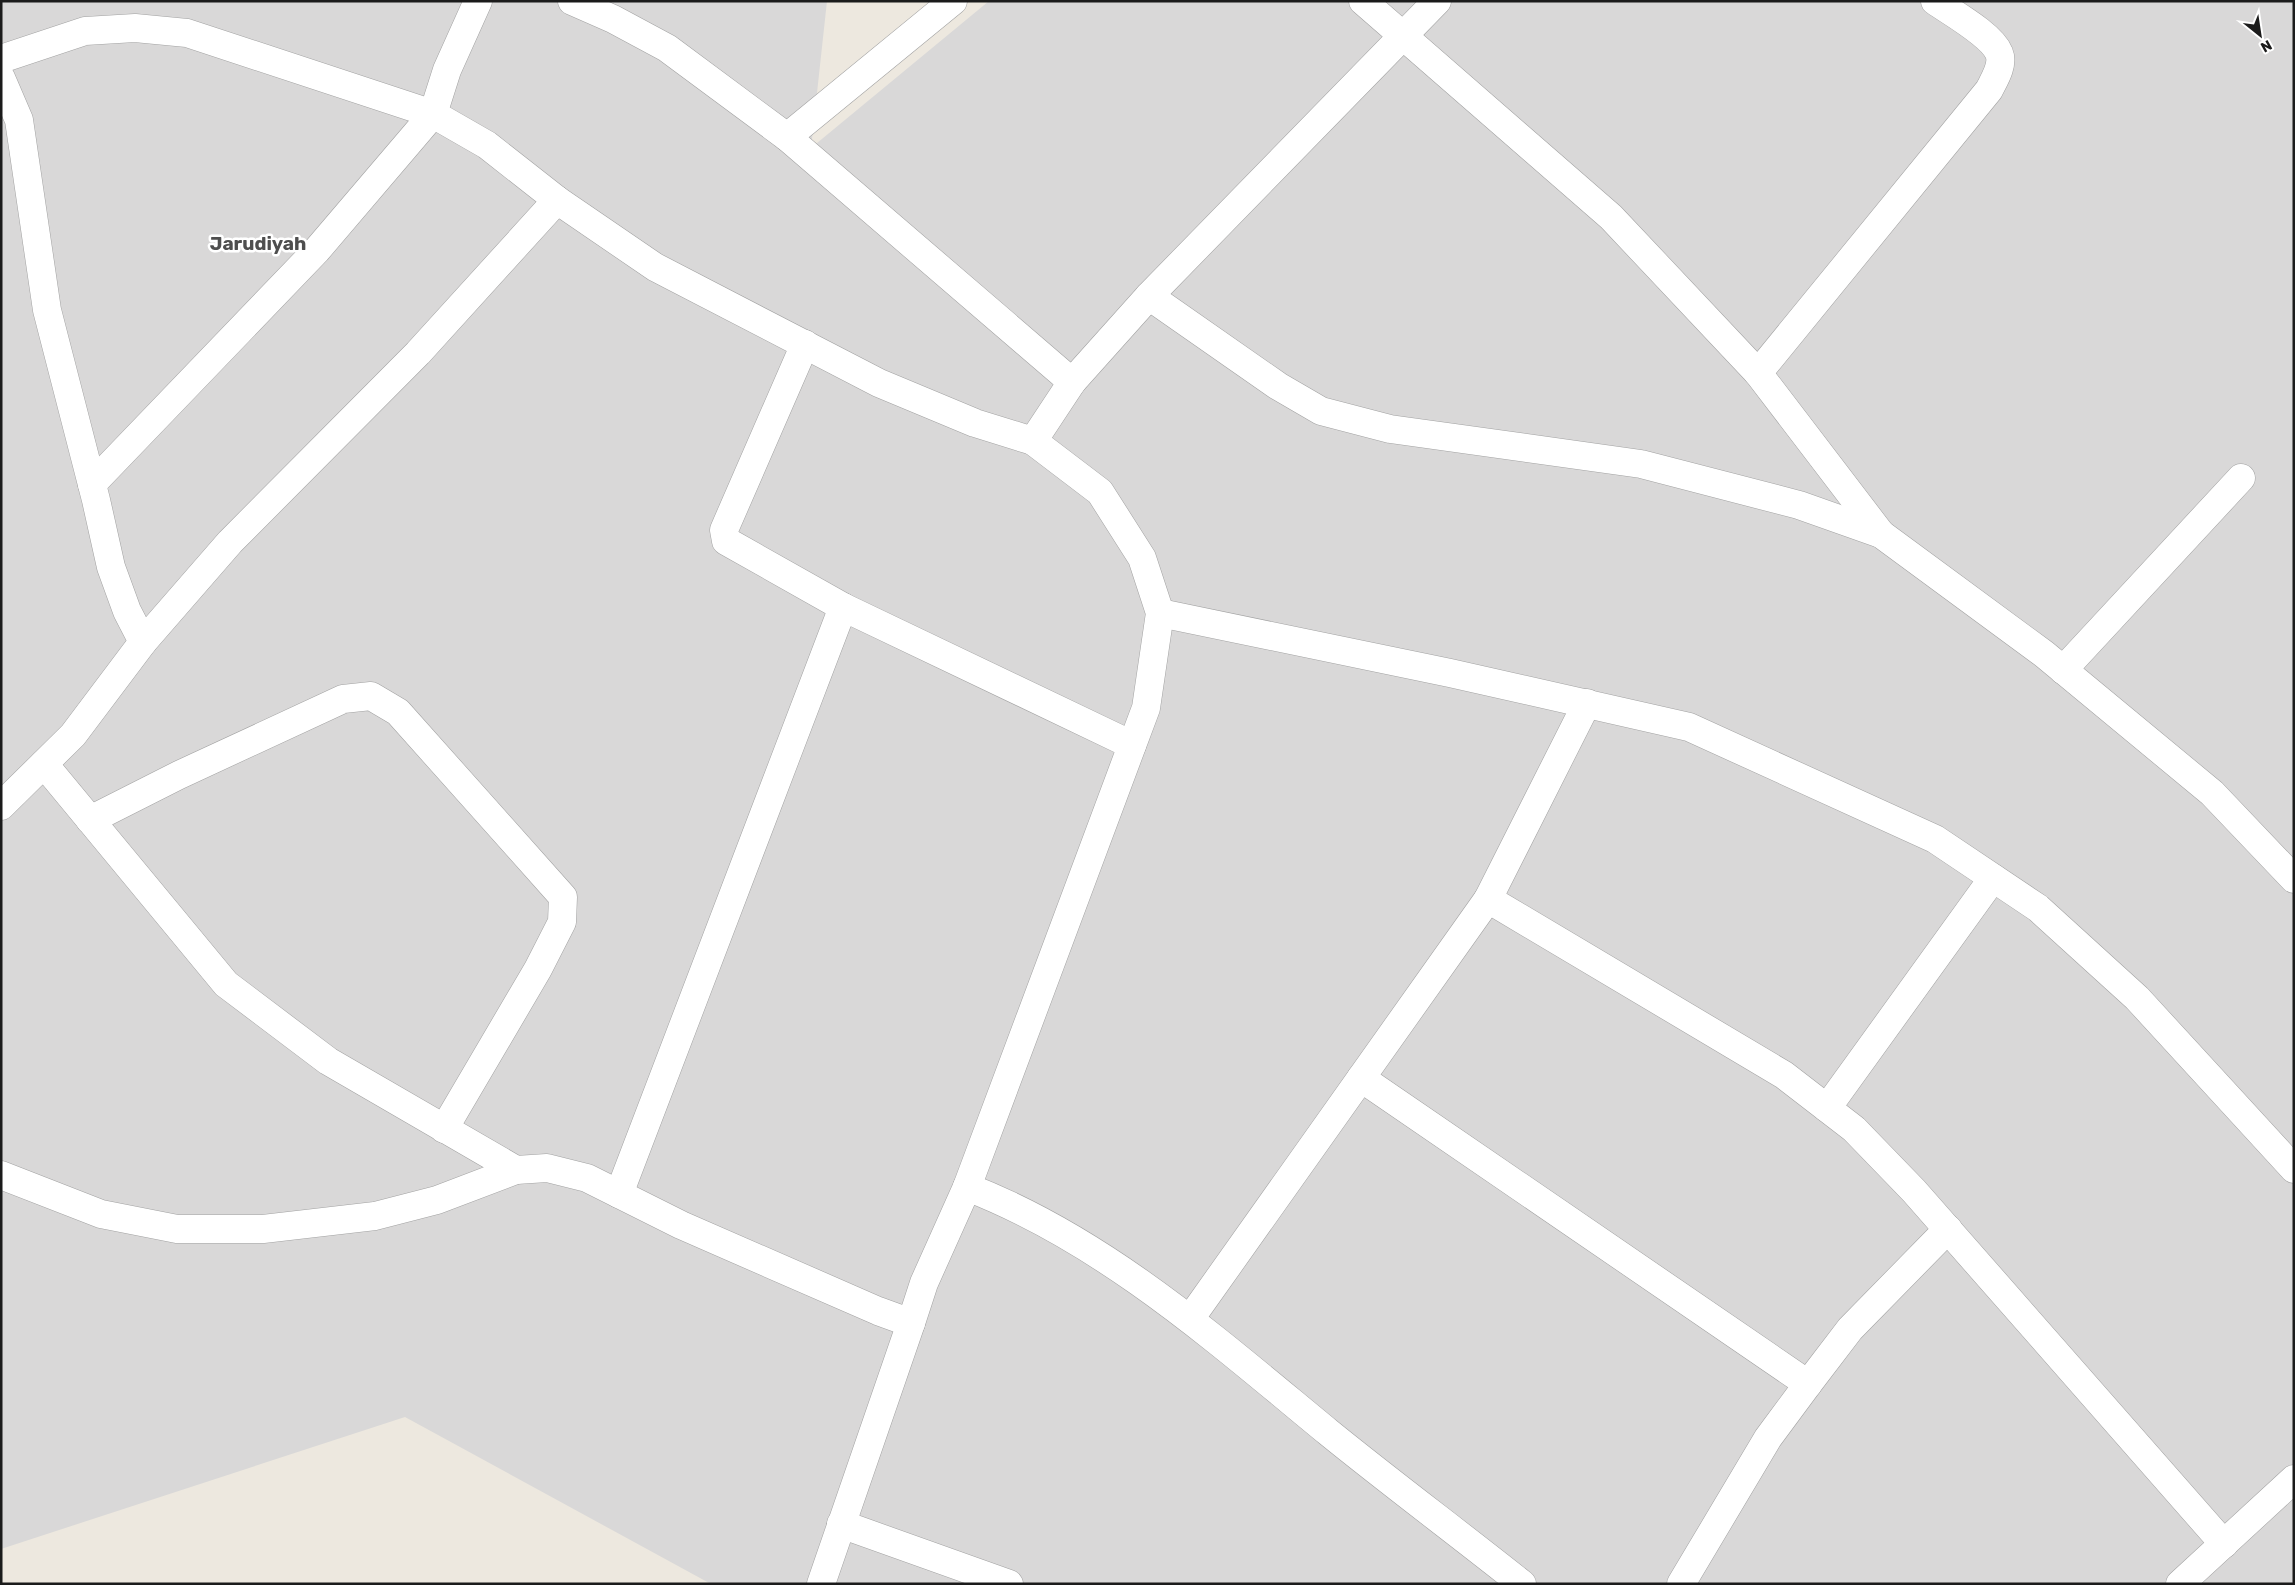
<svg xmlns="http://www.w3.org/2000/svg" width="2295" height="1585" font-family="Rubik,sans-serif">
<rect width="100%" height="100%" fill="#ede8df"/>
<polygon fill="#d9d8d8" points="1,1 827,1 811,148 989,1 2294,1 2294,1584 711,1584 405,1417 1,1549"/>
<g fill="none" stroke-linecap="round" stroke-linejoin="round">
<defs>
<g id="minor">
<polyline points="572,1 613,19 667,48 787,137 1072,382"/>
<polyline points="1363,1 1611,217 1758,373 1881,534"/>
<polyline points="1,59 85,31 135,28 187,33 433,114 447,70 478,1"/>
<polyline points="1,78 19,120 47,310 96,500 111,567 127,611 143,642 73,735 1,806"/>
<polyline points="787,137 953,1"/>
<polyline points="1149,296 1278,386 1321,411 1390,429 1641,464 1799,505 1881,534 2044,654 2212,793 2294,879"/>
<polyline points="805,344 724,530 726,541 843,607"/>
<path d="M1758,373l231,-283c5,-10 15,-25 10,-37 -7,-18 -47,-40 -64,-52"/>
<polyline points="92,484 317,250 433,114 487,145 557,200 655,267 879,383 975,423 1033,441"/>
<polyline points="1160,613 1450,673 1689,727 1935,839 2038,908 2137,998 2294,1169"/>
<polyline points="143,642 230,542 418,353 557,200"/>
<polyline points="2063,670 2241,478"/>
<polyline points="44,764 226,984 328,1061 516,1170"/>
<polyline points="90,820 179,775 343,699 371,696 398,712 563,897 562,922 538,969 444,1129"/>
<polyline points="1488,899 1784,1075 1854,1129 1914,1191 2224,1544"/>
<polyline points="1361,1078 1808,1384"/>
<polyline points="1827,1108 1993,878"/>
<path d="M1,1175l100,39 76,15h86l112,-13 62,-16 79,-30 31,-2 40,10 94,47 197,86 33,12 13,-40 43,-96c137,53 249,153 361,245 64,52 130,101 194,152"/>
<polyline points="967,1187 1146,708 1160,613 1142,558 1100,492 1033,441 1072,382 1149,296 1437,1"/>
<polyline points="619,1194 843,607 1132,745"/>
<polyline points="1190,1319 1488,899 1587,703"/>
<polyline points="841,1524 1009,1584"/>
<polyline points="821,1584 911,1323"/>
<polyline points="1681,1584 1768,1438 1808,1384 1850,1329 1948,1229"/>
<polyline points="2180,1584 2294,1479"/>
</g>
</defs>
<use href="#minor" stroke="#a2a2a2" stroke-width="29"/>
<use href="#minor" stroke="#fff" stroke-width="28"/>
</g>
<g text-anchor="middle" stroke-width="5" stroke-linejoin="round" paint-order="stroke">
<g font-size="19" font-weight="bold" fill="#4e4e4e" stroke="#fff">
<text x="258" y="250">Jarudiyah</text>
</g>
</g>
<rect width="2295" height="1585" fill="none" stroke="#1b1b1b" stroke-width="5"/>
<g transform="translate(2260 35) rotate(150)" stroke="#ffffff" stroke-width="4" paint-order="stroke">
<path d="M0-4L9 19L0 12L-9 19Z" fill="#1b1b1b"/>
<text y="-8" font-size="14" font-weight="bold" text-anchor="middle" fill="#1b1b1b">N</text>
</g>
</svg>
